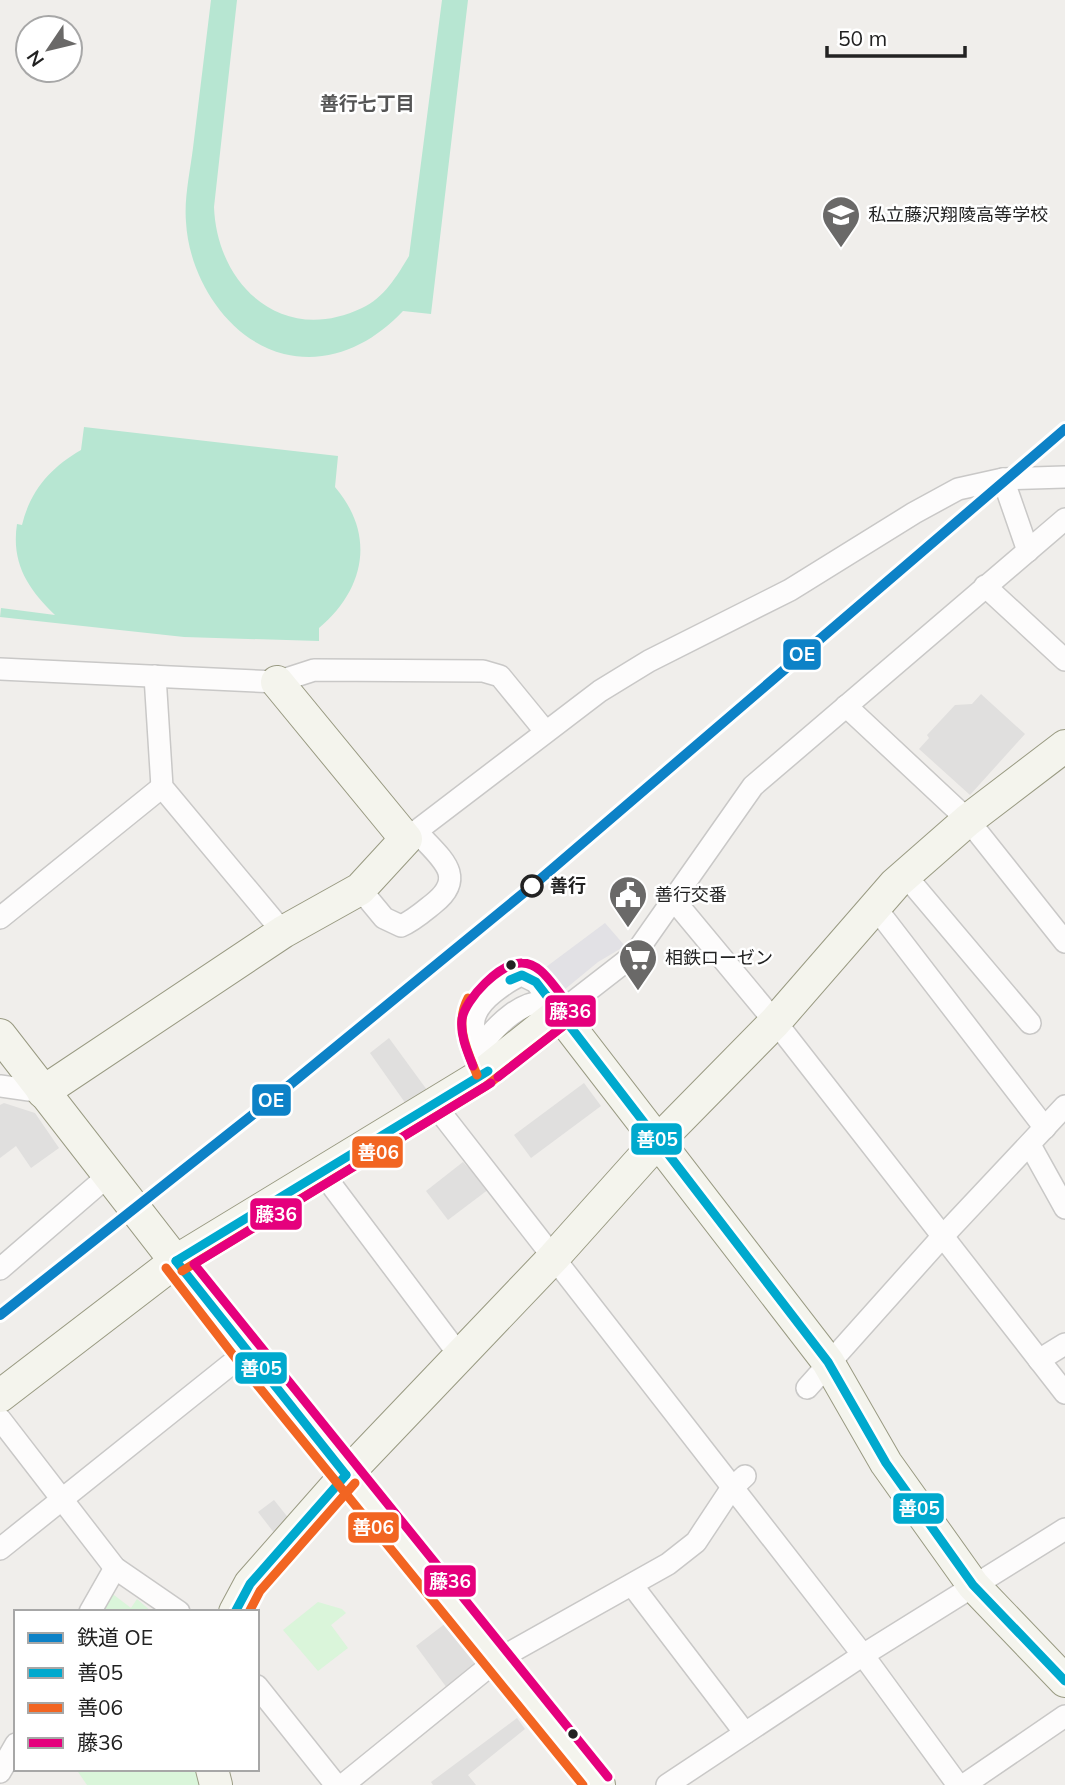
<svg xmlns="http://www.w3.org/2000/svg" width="1065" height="1785" font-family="Mulish,'Noto Sans JP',sans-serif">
<rect width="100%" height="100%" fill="#f0eeeb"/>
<g fill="#daf5da">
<polygon points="110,1592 131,1608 137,1599 152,1612 99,1612"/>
<polygon points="318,1602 342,1609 346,1613 331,1625 348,1648 318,1671 283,1630"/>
<polygon points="76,1769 198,1769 201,1785 87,1785"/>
</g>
<g fill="#b7e6d2">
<path d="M211,0h26l-23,207c3,79 69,139 148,101 22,-10 35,-32 47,-52l33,-256h26l-37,314 -28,-3c-31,33 -73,54 -119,43 -56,-14 -95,-76 -98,-132 -2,-24 4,-50 7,-74 6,-49 12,-99 18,-148z"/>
<path d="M84,427l254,29 -3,31c41,48 30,102 -16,141v13l-135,-4 -184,-20 1,-9 54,7c-27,-26 -44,-52 -38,-91l5,1c8,-34 29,-58 59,-75z"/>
</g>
<g fill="#e0dfde">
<polygon points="981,694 1025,734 970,795 919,749 929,738 927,735 955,705 972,704"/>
<polygon points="389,1038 427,1090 406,1104 370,1053"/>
<polygon points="584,1083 601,1106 531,1158 514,1135"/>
<polygon points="4,1103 35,1113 59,1148 31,1168 16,1146 0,1158 0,1105"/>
<polygon points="463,1162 489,1189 448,1220 426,1191"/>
<polygon points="274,1500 290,1520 275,1534 258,1512"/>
<polygon points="446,1623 478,1665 447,1688 416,1646"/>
<polygon points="517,1718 525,1729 468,1775 476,1785 433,1785 431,1782"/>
</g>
<polygon fill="#e2e1e5" points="605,923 625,946 598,962 564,990 552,991 538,973"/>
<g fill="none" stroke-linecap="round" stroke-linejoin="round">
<defs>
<g id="street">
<polyline points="1003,479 1028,551"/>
<polyline points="985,586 1065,660"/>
<polyline points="0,669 277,682 314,670 483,671 500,676 545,731"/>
<polyline points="155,676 162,787 283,932"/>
<polyline points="846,706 968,820 1065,942"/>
<polyline points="406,839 600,691 649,661 790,590 914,513 958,489 1003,479 1065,477"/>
<polyline points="905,875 1030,1023"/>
<path d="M360,889l24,29 17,8c12,-5 22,-14 32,-22 36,-28 6,-47 -16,-72"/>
<polyline points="673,899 781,1029 1065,1393"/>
<polyline points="875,907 1045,1128"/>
<polyline points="0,918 162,787"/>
<path d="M480,1048c15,-22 44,-52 72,-45"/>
<path d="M488,1071c-12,-35 -28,-52 6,-79 9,-7 17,-13 28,-17l14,7 23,31 76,-59 118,-168 312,-267"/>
<polyline points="0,1086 43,1092"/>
<polyline points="434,1104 863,1655 958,1785"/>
<polyline points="1030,1145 1065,1208"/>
<polyline points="321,1171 460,1356"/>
<polyline points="0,1269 109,1175"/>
<polyline points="1039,1360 1065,1344"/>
<polyline points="807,1388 942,1237 1065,1106"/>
<polyline points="0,1419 115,1568 179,1612"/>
<polyline points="0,1549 246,1352"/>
<polyline points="632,1585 745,1733"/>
<polyline points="90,1612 115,1568"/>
<polyline points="257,1686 336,1785"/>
<polyline points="0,1772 16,1744"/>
<polyline points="343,1785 497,1660 668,1564 696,1542 731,1489 745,1476"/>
<polyline points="667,1785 863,1655 1065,1529"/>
<polyline points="964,1785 1065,1716"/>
</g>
<g id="secondary">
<polyline points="0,1035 246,1352 599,1785"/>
<polyline points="43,1092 283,932 360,889 406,839 277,682"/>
<polyline points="0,1396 176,1261 480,1076 559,1013 828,1362 886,1463 973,1585 1065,1681"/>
<polyline points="235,1612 250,1584 346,1475 554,1257 657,1142 775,1022 895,884 968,820 1065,746"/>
<polyline points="212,1769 216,1785"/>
</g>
</defs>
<use href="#street" stroke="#c9c8c7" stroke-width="24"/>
<use href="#secondary" stroke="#999a82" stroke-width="34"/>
<use href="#street" stroke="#fdfcfc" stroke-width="21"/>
<use href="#secondary" stroke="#f4f4ed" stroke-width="32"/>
<defs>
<g id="bus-1">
<polyline points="510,980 522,975 536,982 828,1362 886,1463 973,1585 1065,1681"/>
<polyline points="176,1261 488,1071"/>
<polyline points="176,1261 346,1475"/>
<polyline points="235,1612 250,1584 346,1475"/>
</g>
<g id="bus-2">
<path d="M468,998c-14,27 -1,52 9,77"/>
<polyline points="166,1268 237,1360 583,1785"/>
<polyline points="182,1271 486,1086 567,1023"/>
<polyline points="249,1612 260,1591 355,1483"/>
</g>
<g id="bus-3">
<path d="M473,1066c-6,-15 -13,-31 -11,-47 3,-20 39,-57 60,-56 17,0 28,18 37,29 6,8 12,14 12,24l-4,7 -69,54"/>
<polyline points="491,1083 194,1264 608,1777"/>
</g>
</defs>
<use href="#bus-1" stroke="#fff" stroke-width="14"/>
<use href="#bus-2" stroke="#fff" stroke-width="14"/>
<use href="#bus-3" stroke="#fff" stroke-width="14"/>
<use href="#bus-1" stroke="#00a9ce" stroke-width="9"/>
<use href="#bus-2" stroke="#f26522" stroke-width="9"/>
<use href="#bus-3" stroke="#e5007d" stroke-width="9"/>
<defs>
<polyline id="rail-1" points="0,1315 270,1101 537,882 1065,429"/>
</defs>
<use href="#rail-1" stroke="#fff" stroke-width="16"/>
<use href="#rail-1" stroke="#0d82c7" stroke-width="10"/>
</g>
<defs>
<symbol id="school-pin" viewBox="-11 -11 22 30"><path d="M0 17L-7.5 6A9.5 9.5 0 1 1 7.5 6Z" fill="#6a6968" stroke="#fff"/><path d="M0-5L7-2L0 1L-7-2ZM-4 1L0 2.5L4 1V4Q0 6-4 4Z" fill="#fff"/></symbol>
<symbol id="civic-pin" viewBox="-11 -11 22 30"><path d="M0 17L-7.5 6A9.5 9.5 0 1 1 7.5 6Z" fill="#6a6968" stroke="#fff"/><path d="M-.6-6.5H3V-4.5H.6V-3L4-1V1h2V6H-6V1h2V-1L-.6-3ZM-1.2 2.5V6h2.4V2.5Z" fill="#fff"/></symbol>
<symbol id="supermarket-pin" viewBox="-11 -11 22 30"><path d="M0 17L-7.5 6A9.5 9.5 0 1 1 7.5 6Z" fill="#6a6968" stroke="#fff"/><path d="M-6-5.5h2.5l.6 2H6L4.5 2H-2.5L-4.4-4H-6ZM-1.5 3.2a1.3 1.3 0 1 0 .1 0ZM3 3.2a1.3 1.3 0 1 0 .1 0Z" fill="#fff"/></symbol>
</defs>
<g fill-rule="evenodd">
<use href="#school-pin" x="819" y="193" width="44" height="60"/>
<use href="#civic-pin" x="606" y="873" width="44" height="60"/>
<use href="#supermarket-pin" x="616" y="936" width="44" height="60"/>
</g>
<circle fill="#fff" stroke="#222" stroke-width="3.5" cx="532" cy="886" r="10"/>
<g fill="#222" stroke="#fff" stroke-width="2.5">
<circle cx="511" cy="965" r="6"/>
<circle cx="573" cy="1734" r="6"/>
</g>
<g text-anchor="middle" stroke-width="5" stroke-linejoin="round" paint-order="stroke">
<g font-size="18" fill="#222" stroke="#fff" text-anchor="start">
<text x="868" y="221">私立藤沢翔陵高等学校</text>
<text x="655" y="901">善行交番</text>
<text x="665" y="964">相鉄ローゼン</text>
</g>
<g font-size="18" font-weight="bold" fill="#222" stroke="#fff" text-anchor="start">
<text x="550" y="892">善行</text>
</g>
<g font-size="19" font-weight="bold" fill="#555" stroke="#fff">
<text x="367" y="110">善行七丁目</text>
</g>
</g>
<g stroke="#fff" stroke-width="2.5">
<rect x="782" y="638" width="40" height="33" rx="7" fill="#0d82c7"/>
<rect x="544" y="994" width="53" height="34" rx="7" fill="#e5007d"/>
<rect x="251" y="1083" width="41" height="34" rx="7" fill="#0d82c7"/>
<rect x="630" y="1122" width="53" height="34" rx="7" fill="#00a9ce"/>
<rect x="351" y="1135" width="53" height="34" rx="7" fill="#f26522"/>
<rect x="249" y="1197" width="54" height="34" rx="7" fill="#e5007d"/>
<rect x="234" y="1351" width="54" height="34" rx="7" fill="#00a9ce"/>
<rect x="892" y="1492" width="53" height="33" rx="7" fill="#00a9ce"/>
<rect x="347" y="1511" width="53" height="33" rx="7" fill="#f26522"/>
<rect x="423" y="1564" width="54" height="34" rx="7" fill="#e5007d"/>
</g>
<g font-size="19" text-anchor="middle" font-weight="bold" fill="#fff">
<text x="802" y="661">OE</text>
<text x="570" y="1018">藤36</text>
<text x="271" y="1107">OE</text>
<text x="657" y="1146">善05</text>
<text x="378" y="1159">善06</text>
<text x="276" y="1221">藤36</text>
<text x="261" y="1375">善05</text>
<text x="919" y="1515">善05</text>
<text x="373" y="1534">善06</text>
<text x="450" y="1588">藤36</text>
</g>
<rect x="14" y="1610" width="245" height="161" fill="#ffffff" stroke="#a7a7a7" stroke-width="2"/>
<rect x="28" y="1633" width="35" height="10" fill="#0d82c7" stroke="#a7a7a7" stroke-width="2"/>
<text x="77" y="1645" font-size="21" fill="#222222">鉄道 OE</text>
<rect x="28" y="1668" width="35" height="10" fill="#00a9ce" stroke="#a7a7a7" stroke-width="2"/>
<text x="77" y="1680" font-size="21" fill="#222222">善05</text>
<rect x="28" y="1703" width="35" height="10" fill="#f26522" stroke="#a7a7a7" stroke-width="2"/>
<text x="77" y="1715" font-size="21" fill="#222222">善06</text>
<rect x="28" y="1738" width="35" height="10" fill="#e5007d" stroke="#a7a7a7" stroke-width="2"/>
<text x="77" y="1750" font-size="21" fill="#222222">藤36</text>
<g transform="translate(49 49) rotate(235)"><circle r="33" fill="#ffffff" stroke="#a7a7a7" stroke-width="2"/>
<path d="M0-5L12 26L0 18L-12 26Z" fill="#6a6968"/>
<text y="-10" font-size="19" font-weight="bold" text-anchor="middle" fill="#222222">N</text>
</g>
<path d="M827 46v10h138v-10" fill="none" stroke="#222222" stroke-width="3.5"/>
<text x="838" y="46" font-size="21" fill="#222222" stroke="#ffffff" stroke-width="5" paint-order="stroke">50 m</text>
</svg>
